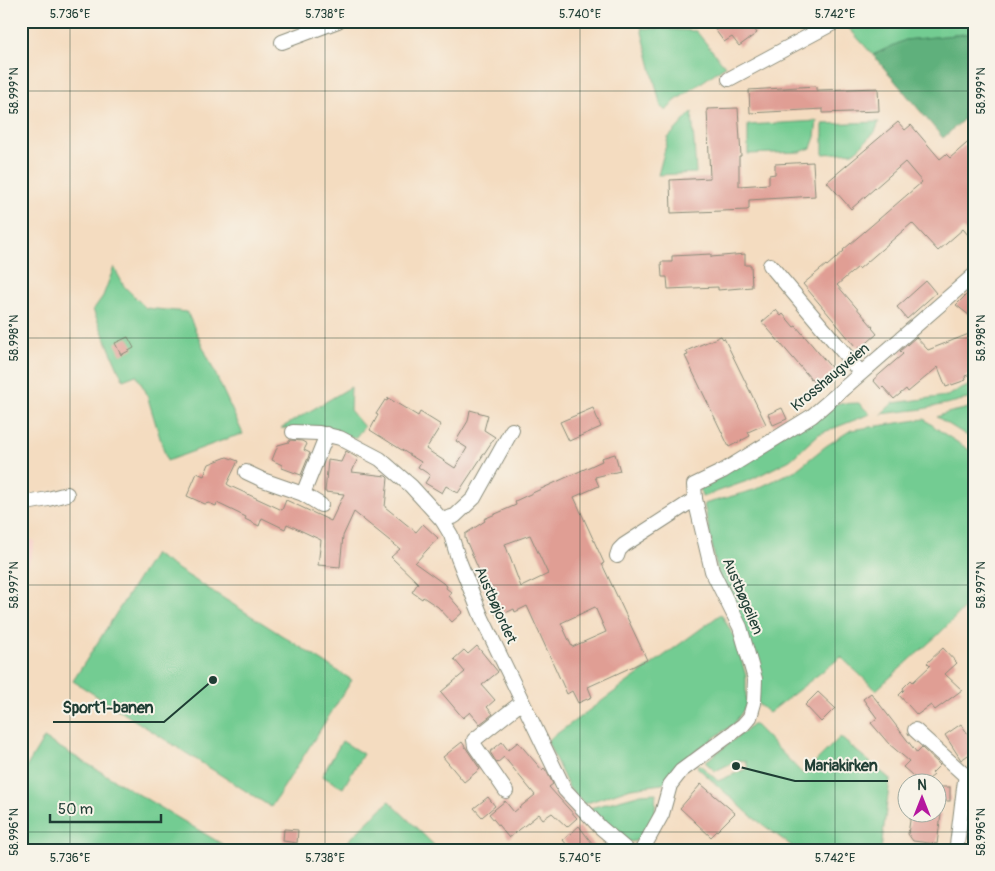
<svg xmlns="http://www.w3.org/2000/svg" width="995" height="871" font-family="Pangolin,sans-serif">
<rect width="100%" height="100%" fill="#f7f3e8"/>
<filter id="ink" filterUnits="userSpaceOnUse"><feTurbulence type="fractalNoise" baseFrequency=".02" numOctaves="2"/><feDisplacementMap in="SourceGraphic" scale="10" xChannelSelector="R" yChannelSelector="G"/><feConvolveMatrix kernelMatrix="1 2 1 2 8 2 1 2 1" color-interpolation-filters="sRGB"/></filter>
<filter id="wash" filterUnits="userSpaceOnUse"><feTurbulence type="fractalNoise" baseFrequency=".0096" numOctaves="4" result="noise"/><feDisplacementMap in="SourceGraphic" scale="20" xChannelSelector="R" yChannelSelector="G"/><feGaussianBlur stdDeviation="1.12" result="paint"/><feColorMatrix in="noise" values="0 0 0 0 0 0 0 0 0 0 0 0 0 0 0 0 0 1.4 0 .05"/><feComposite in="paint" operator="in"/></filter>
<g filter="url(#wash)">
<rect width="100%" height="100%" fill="#f4dcc0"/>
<polygon fill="#f7d0c9" points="21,537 35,541 21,593"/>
<g fill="#73cc92" stroke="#498463">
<polygon points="853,21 974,21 974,33 906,40 873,55 845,24"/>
<polygon points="641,28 696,31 725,66 675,101 666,111 661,107"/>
<polygon points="692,112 696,173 658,175 668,138"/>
<polygon points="817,121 815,137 811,148 800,152 748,154 748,125"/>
<polygon points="879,122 875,132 855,152 823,154 823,124"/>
<polygon points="114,267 124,286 146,308 187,312 243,434 232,437 167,461 146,392 136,375 123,380 93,310 103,296"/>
<polygon points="974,383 974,396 968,399 923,409 881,414 893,403 947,396"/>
<polygon points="351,387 350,410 364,427 355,438 331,431 281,428"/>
<polygon points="859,403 870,414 819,434 790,460 750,480 702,497 700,489 827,404"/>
<path d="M974,406v34l-37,-23c11,-6 25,-6 37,-11z"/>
<polygon points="924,419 943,433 974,453 974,598 939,634 876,690 841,657 769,713 758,704 717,570 704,504 754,490 796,470 826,446 851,430"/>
<polygon points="154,554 352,680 271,807 73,681"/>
<polygon points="721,614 735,638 746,676 746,706 734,724 691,754 673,779 662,784 631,788 584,804 569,788 547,741"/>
<polygon points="754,724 803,774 840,737 890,779 881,850 797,850 750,815 697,767 699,764 718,781 748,768 746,761 738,760 715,771 705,762"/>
<polygon points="44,738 232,850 21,850 21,776"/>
<polygon points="342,741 363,754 343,788 322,776"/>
<polygon points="968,786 974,786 974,825 964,832"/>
<path d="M656,793c-1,5 0,11 -1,16 -3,13 -14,40 -31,31 -8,-3 -26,-24 -34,-32l51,-14z"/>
<polygon points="389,801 435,846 438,850 339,850"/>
</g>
<polygon fill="#5eb07c" stroke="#3e7658" points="974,33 974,110 943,138 873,55 905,40"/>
<g id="blocks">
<g fill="#e09e94" fill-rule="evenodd">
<polygon points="709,21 749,21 757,33 739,46 732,37 724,42"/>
<polygon points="816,86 816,90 878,88 879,111 823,113 823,109 750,113 749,90"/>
<polygon points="738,108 741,156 739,156 739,186 769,184 769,175 775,174 775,164 813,162 815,196 749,200 749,209 747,210 671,213 670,180 710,178 707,109"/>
<polygon points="898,122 905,130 911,125 940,159 946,154 950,158 974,137 974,242 963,229 938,251 912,223 859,269 858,267 837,285 873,327 872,328 877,334 860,349 856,345 855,346 803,284 826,265 827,266 844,251 843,250 922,182 905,162 851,209 827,182"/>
<polygon points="711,254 711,257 745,254 745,265 751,265 752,287 718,290 718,287 668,289 667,277 662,277 661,262 672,262 672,256"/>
<polygon points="926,281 936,293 907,319 897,307"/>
<polygon points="974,287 974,319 956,305"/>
<polygon points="776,310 781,316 783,314 794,327 796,326 834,371 817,386 762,322"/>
<polygon points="974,332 974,373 965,376 966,380 946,387 938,367 908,392 906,389 894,399 883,387 881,389 873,380 903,354 900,351 916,337 928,350"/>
<polygon points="721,336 723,339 724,338 766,424 748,432 750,436 729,447 685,356 688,355 686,351"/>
<polygon points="128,337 134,348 121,355 115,343"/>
<polygon points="388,398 418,416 420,412 441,425 426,449 455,468 467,448 456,441 468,421 470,410 488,415 484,430 495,437 458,493 446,486 442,493 425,483 430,475 418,467 421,462 370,430 378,415 376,414 385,400 387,401"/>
<polygon points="593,408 601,427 569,441 560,422"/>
<polygon points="782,408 787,419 773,425 768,414"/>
<polygon points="290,440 302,441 307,444 304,450 310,453 301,475 282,468 282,465 272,460 278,445 289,442"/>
<polygon points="346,451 358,458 352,472 386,476 388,478 385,507 416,532 423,524 438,538 415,563 447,586 446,588 451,592 449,596 463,612 452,622 438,607 423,597 422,599 412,592 418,583 391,557 400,549 354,512 343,536 340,567 318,565 321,540 287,524 285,529 262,518 259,526 245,519 246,517 217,503 216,506 209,503 205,504 187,496 197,473 204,476 209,464 227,457 238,461 227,484 230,486 282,510 286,500 331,521 344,494 325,492 328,460 341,462"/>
<path d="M615,454l5,17 -25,6 4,9 -25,11 30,66 -2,1 45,96 -59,27 4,10 -14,6 -6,-12 -5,3 -40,-88 -12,6 -1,-3 -17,8 -19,-40 6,5 -19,-44v-4l20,-13 -1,-2 32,-14 -1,-4 87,-40 -1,-3zM530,535l18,39 -27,13 -16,-43zM595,607l11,25 -34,15 -11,-24z"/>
<polygon points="477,646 498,672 482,685 495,700 487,707 493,714 480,724 470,712 463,718 441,692 465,672 454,659 464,650 468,654"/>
<polygon points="943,648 957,663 945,674 962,690 935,710 931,705 917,715 899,695 904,690 903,688 911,680 913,682 930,666 927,663"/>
<polygon points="818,692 835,708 821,722 805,705"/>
<polygon points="871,693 917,753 922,748 940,765 932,773 934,775 929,779 927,778 922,784 903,767 909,761 889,744 871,723 877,718 863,699"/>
<polygon points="961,724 974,743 974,751 961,760 945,735"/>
<polygon points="462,742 480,769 464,782 443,757"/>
<polygon points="502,742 508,750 518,742 542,770 544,768 547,772 553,784 549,787 577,818 567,827 552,813 543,819 539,814 509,838 489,814 505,801 514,812 535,795 504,757 497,763 490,752"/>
<polygon points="701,784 735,813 711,837 680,808"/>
<rect x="938" y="787" width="12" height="14"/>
<polygon points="488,797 495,806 482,817 474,808"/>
<polygon points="911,814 941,814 937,844 913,841 908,834"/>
<polygon points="579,826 588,838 598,850 571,850 563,840"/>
<polygon points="284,829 298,830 297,843 283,841"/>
</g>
</g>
</g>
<g filter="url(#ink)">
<use href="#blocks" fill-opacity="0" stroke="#8a8c7a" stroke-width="1"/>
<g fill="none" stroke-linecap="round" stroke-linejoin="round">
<defs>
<g id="minor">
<polyline points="282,42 338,21"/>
<polyline points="729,79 837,21"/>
<polyline points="770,265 860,372"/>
<polyline points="293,432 319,433 340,438 380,459 411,486 442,520 451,535 458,558 482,618 565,790 600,827 627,850"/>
<polyline points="246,472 263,480 303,494 327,434"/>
<polyline points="303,494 321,505"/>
<polyline points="695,499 694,485 723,471 812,416 974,275"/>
<polyline points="21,504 48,499 67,494"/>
<polyline points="442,520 455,516 474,498 512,430"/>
<polyline points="617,556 619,550 624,545 695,499 712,571 740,627 755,679 754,703 750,717 743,725 681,771 670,785 662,814 642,850"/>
<polyline points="915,730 968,778"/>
<polyline points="506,791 475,746 474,740 522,702"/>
<polyline points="954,850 957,845 964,788 965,781 974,773"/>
</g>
</defs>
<use href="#minor" stroke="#8a8c7a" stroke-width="16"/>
<use href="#minor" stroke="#fff" stroke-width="14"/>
</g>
</g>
<path fill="none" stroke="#1f3d34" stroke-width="1" stroke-opacity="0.45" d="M70,21v829M325,21v829M580,21v829M835,21v829M21,91h953M21,338h953M21,585h953M21,832h953"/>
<g text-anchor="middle" stroke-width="4" stroke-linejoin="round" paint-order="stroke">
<g font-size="15" fill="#1f3d34" stroke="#f7f3e8">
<text transform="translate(830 377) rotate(-40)" y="5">Krosshaugveien</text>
<text transform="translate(743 596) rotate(67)" y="5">Austbøgeilen</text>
<text transform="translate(496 605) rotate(66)" y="5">Austbøjordet</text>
</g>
</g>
<path fill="none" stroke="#1f3d34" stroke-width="2" d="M213 680L164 722H53M736 766L795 781H888"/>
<g fill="#1f3d34" stroke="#f7f3e8" stroke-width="2">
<circle cx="213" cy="680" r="5"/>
<circle cx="736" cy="766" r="5"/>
</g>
<g font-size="16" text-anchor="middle" font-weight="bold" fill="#1f3d34" stroke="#f7f3e8" stroke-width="4" stroke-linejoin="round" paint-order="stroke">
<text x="108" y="713">Sport1-banen</text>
<text x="841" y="771">Mariakirken</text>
</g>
<rect width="995" height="871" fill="none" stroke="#f7f3e8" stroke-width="55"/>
<g transform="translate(922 798)"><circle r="24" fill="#f7f3e8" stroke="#a1aaa0"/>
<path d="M0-4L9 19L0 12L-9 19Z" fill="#b5179e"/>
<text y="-8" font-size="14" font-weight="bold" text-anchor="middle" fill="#1f3d34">N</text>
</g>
<path d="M50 814v8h111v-8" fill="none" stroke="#1f3d34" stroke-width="2.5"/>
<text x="58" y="814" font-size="15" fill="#1f3d34" stroke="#f7f3e8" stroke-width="4" paint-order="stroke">50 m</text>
<rect x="28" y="28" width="940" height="816" fill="none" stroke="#1f3d34" stroke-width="2"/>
<g font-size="12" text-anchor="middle" fill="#1f3d34">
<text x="70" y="18">5.736°E</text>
<text x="325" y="18">5.738°E</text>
<text x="580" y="18">5.740°E</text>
<text x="835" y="18">5.742°E</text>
<text transform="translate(14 91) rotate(-90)" y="4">58.999°N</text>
<text transform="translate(981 91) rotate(-90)" y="4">58.999°N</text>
<text transform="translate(14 338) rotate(-90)" y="4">58.998°N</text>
<text transform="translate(981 338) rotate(-90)" y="4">58.998°N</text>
<text transform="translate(14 585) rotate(-90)" y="4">58.997°N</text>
<text transform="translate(981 585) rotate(-90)" y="4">58.997°N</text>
<text transform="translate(14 832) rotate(-90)" y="4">58.996°N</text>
<text transform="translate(981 832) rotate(-90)" y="4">58.996°N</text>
<text x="70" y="862">5.736°E</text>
<text x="325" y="862">5.738°E</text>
<text x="580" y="862">5.740°E</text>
<text x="835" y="862">5.742°E</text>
</g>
</svg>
